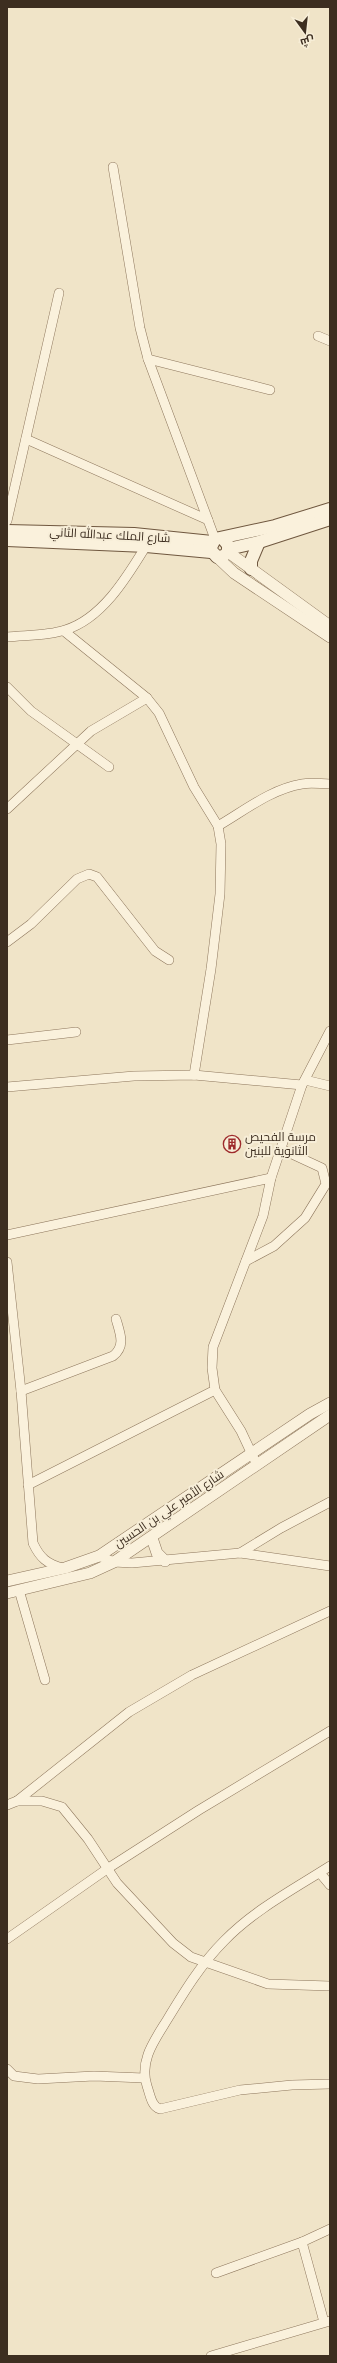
<svg xmlns="http://www.w3.org/2000/svg" width="337" height="2363" font-family="'Noto Serif',Cairo,serif">
<rect width="100%" height="100%" fill="#f0e4c8"/>
<g fill="none" stroke-linecap="round" stroke-linejoin="round">
<defs>
<g id="minor">
<polyline points="113,167 140,328 148,359 215,539"/>
<polyline points="318,336 330,341"/>
<polyline points="148,359 270,390"/>
<polyline points="26,439 208,520"/>
<polyline points="7,521 59,293"/>
<polyline points="64,631 147,698 159,713 194,787 218,826 221,844 220,894 211,969 194,1075"/>
<path d="M7,637c19,-2 40,-1 58,-7 37,-11 62,-53 81,-84"/>
<polyline points="7,687 31,711 109,767"/>
<polyline points="7,809 91,731 147,698"/>
<path d="M218,826c26,-15 53,-37 84,-42 9,-2 19,0 28,0"/>
<polyline points="7,942 31,924 77,879 89,874 97,877 155,951 169,960"/>
<polyline points="7,1040 76,1032"/>
<polyline points="305,1080 330,1086"/>
<polyline points="7,1087 134,1076 194,1075 302,1085"/>
<polyline points="7,1235 271,1178"/>
<polyline points="246,1261 274,1246 305,1218 326,1184 322,1168 281,1149"/>
<path d="M7,1262l14,129 12,152c7,15 14,21 30,25"/>
<path d="M21,1391l92,-35c13,-10 7,-23 3,-37"/>
<polyline points="257,1465 241,1431 215,1390 212,1368 213,1347 263,1216 271,1178 302,1085 330,1031"/>
<polyline points="28,1485 215,1390"/>
<polyline points="240,1553 281,1528 330,1502"/>
<polyline points="99,1556 114,1562 132,1563 240,1553 330,1566"/>
<polyline points="19,1590 45,1680"/>
<polyline points="17,1801 129,1712 192,1675 330,1611"/>
<polyline points="7,1805 17,1801 42,1801 62,1807 88,1839 117,1883 173,1943 191,1957 268,1984 330,1986"/>
<path d="M330,1866c-36,23 -76,44 -106,75 -23,23 -40,51 -57,79 -13,21 -28,41 -20,66 3,8 4,20 13,23l80,-19 52,-5 38,-1"/>
<polyline points="320,1873 330,1885"/>
<polyline points="7,1939 107,1869 199,1810 330,1731"/>
<polyline points="7,2069 14,2076 38,2079 94,2076 144,2078"/>
<polyline points="302,2242 324,2322"/>
<polyline points="216,2273 302,2242 330,2229"/>
<polyline points="211,2356 330,2321"/>
</g>
<g id="tertiary">
<polyline points="228,552 330,626"/>
<polyline points="217,557 234,573 330,637"/>
<polyline points="152,1538 157,1553 165,1561"/>
<polyline points="7,1581 65,1568 99,1556 310,1414 330,1403"/>
<polyline points="7,1593 90,1573 114,1562 330,1415"/>
</g>
<g id="secondary">
<polyline points="7,531 134,534 212,542"/>
<path d="M223,539l5,6c1,8 -3,12 -11,12l-7,-8 5,-10 60,-13 55,-17"/>
<polyline points="7,540 146,546 211,552"/>
<polyline points="228,549 259,542 330,519"/>
<polyline points="251,569 251,561 259,542"/>
</g>
</defs>
<use href="#minor" stroke="#8d765c" stroke-width="10"/>
<use href="#tertiary" stroke="#8d765c" stroke-width="12"/>
<use href="#secondary" stroke="#6f573f" stroke-width="14"/>
<use href="#minor" stroke="#faf1dc" stroke-width="9"/>
<use href="#tertiary" stroke="#faf1dc" stroke-width="11"/>
<use href="#secondary" stroke="#faf1dc" stroke-width="12"/>
</g>
<defs>
<symbol id="building-ring" viewBox="-11 -11 22 22"><circle r="9.5" fill="#f7eed8" stroke="#9e2a2b" stroke-width="1.5"/><path d="M-4-6H4V6H1V3H-1V6H-4ZM-2.5-4.3h1.7v1.8h-1.7ZM.8-4.3h1.7v1.8H.8ZM-2.5-1h1.7V.8h-1.7ZM.8-1h1.7V.8H.8Z" fill="#9e2a2b"/></symbol>
</defs>
<g fill-rule="evenodd">
<use href="#building-ring" x="222" y="1134" width="20" height="20"/>
</g>
<g text-anchor="middle" stroke-width="4" stroke-linejoin="round" paint-order="stroke">
<g font-size="12" fill="#3d2e20" stroke="#f7eed8">
<text transform="translate(110 535) rotate(3)" y="4">شارع الملك عبدالله الثاني</text>
<text transform="translate(169 1509) rotate(-34)" y="4">شارع الأمير علي بن الحسين</text>
</g>
<g font-size="12" fill="#3d2e20" stroke="#f7eed8" text-anchor="start">
<text x="245" y="1141">مرسة الفحيص<tspan x="245" dy="14">الثانوية للبنين</tspan></text>
</g>
</g>
<rect width="337" height="2363" fill="none" stroke="#3d2e20" stroke-width="16"/>
<g transform="translate(305 32) rotate(165)" stroke="#f7eed8" stroke-width="3" paint-order="stroke">
<path d="M0-3L7 15L0 10L-7 15Z" fill="#3d2e20"/>
<text y="-6" font-size="11" font-weight="bold" text-anchor="middle" fill="#3d2e20">ش</text>
</g>
</svg>
